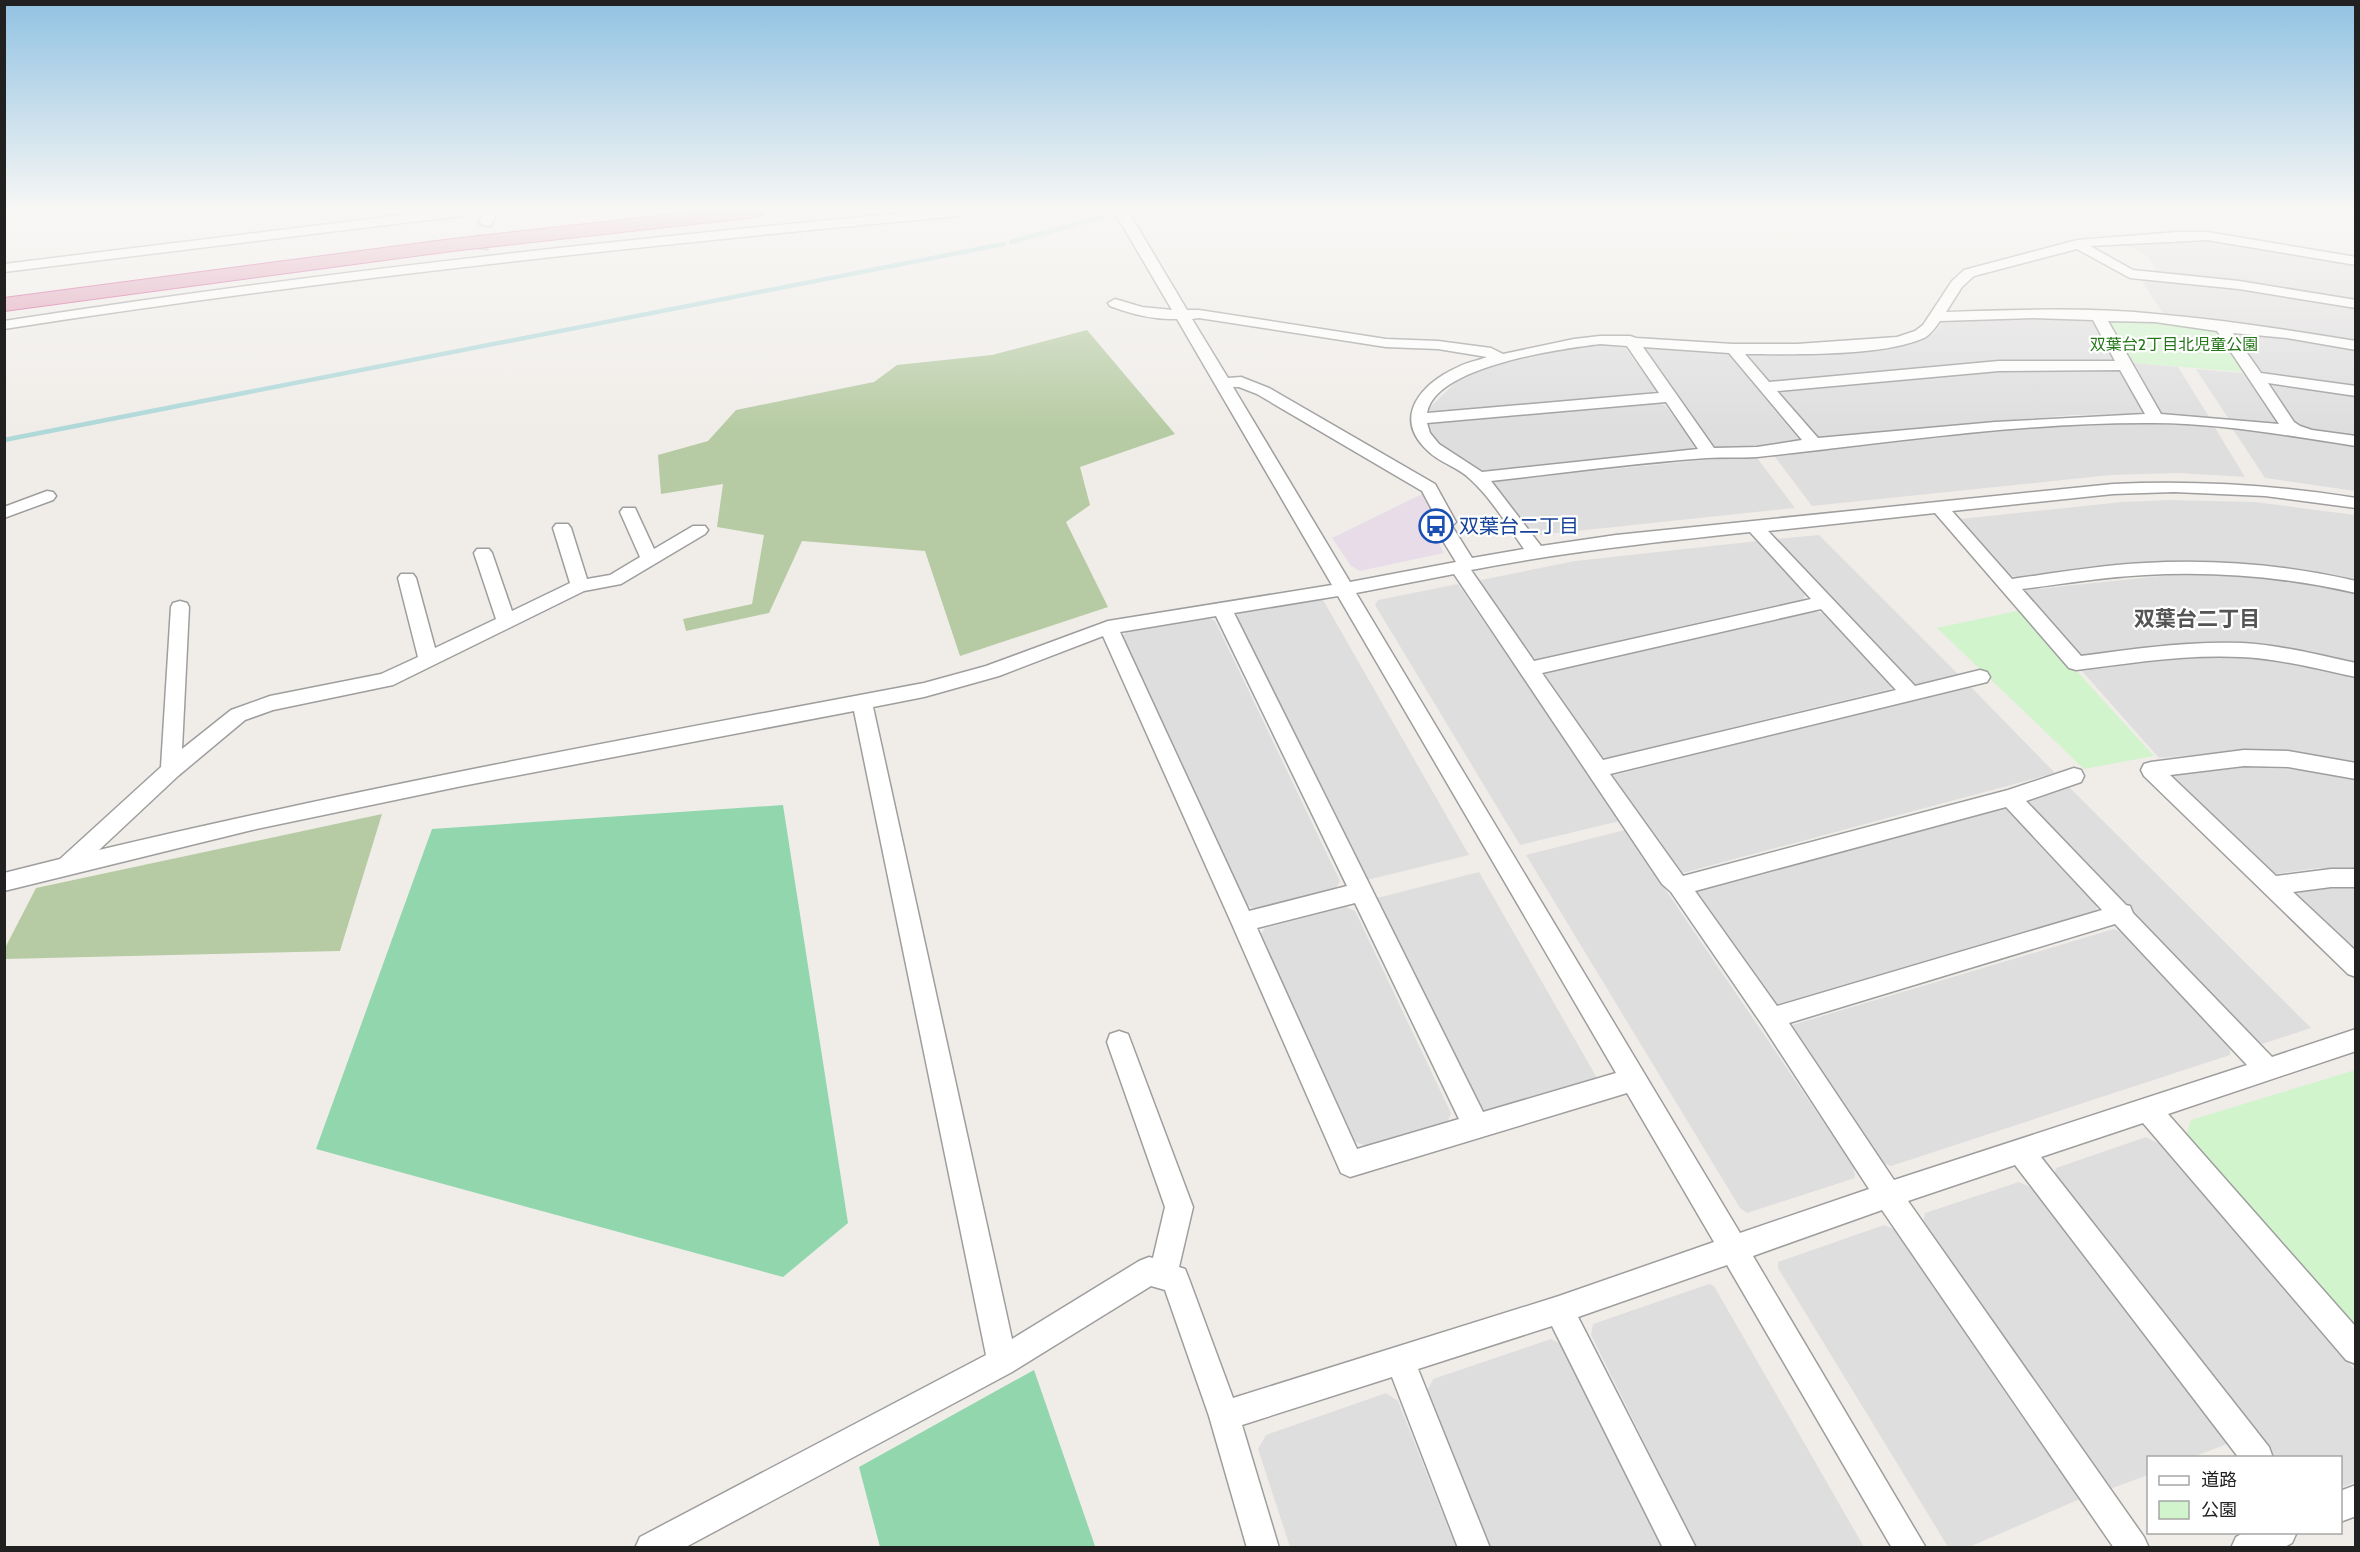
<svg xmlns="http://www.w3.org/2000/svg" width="2360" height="1552" font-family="Cabin,'Noto Sans JP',sans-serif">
<rect width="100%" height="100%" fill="#f0ede9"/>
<g fill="#dfdedf">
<polygon points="2191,238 2355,264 2355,300 2276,286 2158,273 2148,257 2123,243"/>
<polygon points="2140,278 2268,293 2355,307 2355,342 2164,315"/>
<polygon points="2037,319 2088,320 2096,323 2115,358 2111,360 2000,361 1773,382 1765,379 1747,358 1750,355 1805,354 1901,346 1933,334 1943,322 1948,321"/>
<polygon points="2238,331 2355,349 2355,388 2266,374 2259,370 2233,333"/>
<polygon points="1602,344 1624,346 1656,390 1653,393 1431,414 1426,411 1458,380 1475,370 1577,347"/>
<polygon points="1646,346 1724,353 1730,356 1802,443 1715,451 1642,349"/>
<polygon points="2134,363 2178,367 2211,420 2164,417"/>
<polygon points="2116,368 2123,372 2143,410 2140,414 2072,415 1819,438 1812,435 1778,395 1781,391 2013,370"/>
<polygon points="2196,369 2243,373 2280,427 2230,421"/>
<polygon points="2272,382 2355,396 2355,436 2302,428 2294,423 2268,384"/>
<polygon points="1660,403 1666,406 1696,447 1693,450 1482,471 1475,470 1434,442 1425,427 1429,424"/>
<polygon points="2112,423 2214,426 2245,477 2178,473 2111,475 1812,506 1772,453 2020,429"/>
<polygon points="2232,428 2355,445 2355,491 2265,478"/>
<polygon points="1755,455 1795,508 1529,536 1491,485 1492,481"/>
<polygon points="2168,500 2255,502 2355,515 2355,581 2258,564 2191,560 2150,562 2016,577 2009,575 1960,519 2122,502"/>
<polygon points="1819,535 1960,676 1920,686 1912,683 1775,539"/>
<polygon points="1758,541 1806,593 1803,599 1536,659 1527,655 1476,581 1575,561"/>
<polygon points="2190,573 2254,575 2355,593 2355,662 2285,648 2228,643 2187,644 2086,656 2077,653 2025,593 2027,590"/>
<polygon points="1458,584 1620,821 1520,845 1375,605 1378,600"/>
<polygon points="1322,598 1469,855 1363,881 1235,618 1239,612"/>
<polygon points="1815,611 1825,614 1892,684 1891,689 1606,758 1596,755 1543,678 1546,672"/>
<polygon points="1208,618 1215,621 1340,881 1336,888 1255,909 1246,904 1122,636 1127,632"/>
<polygon points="2218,656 2277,659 2355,675 2355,765 2279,751 2252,750 2159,758 2082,671 2181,658"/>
<polygon points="1969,685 2055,773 1679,874 1609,783 1611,776"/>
<polygon points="2247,767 2318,771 2355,780 2355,870 2318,868 2275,874 2264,870 2170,775"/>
<polygon points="2066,784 2311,1028 2262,1044 2249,1038 2025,803 2024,795"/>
<polygon points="2001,807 2011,811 2096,902 2097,910 1778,1004 1767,1000 1695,898 1696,891"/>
<polygon points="1625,830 1854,1167 1855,1178 1747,1213 1740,1208 1526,855"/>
<polygon points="1479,872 1597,1078 1486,1111 1473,1106 1373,899"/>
<polygon points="2338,887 2355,888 2355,958 2294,899 2296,893"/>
<polygon points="1346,907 1355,911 1451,1113 1447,1123 1367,1146 1355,1142 1260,935 1265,928"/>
<polygon points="2114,929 2125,933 2230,1046 2230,1055 1891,1166 1878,1161 1791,1033 1792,1025"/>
<polygon points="2146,1137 2158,1143 2355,1370 2355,1482 2341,1488 2340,1458 2269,1457 2054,1177 2056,1168"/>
<polygon points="2019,1182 2032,1188 2227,1444 2193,1457 2148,1458 2148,1475 2107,1490 1923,1224 1925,1213"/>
<polygon points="1884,1225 1898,1231 2080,1499 1969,1547 1948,1547 1778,1268 1778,1262"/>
<polygon points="1709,1284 1714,1286 1864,1547 1696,1547 1591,1335 1593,1324"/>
<polygon points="1551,1339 1563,1345 1662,1547 1490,1547 1427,1391 1433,1379"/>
<polygon points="1386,1393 1398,1401 1456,1547 1290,1547 1258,1449 1266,1435"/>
</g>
<polygon fill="#e9dce9" points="1428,491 1443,521 1428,524 1444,553 1360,571 1351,566 1332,538"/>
<g fill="#b6cba3">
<polygon points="1087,330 1175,434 1080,467 1090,505 1066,522 1108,607 960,656 925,551 802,541 769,613 686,631 683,619 752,604 764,535 717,527 723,484 661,494 658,455 708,441 736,410 874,382 897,365 992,355"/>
<polygon points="382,814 340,951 5,959 5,948 36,888"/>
</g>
<g fill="#d1f4cc">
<polygon points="2108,318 2211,326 2243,372 2134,363"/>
<polygon points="2021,610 2154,756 2084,769 1937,628"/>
<polygon points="2355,1070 2355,1324 2186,1135 2191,1120"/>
</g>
<g fill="#91d6ad">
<polygon points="783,805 848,1223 783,1277 316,1149 432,829"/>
<polygon points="1034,1370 1095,1546 880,1547 859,1467"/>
</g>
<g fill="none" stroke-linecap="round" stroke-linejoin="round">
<g stroke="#afd8d9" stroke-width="4.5">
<polyline points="1011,242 1105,216"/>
<polyline points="4,440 1004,244"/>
</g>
<polyline stroke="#c7c4c1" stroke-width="15" stroke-dasharray="15 8" stroke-linecap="butt" points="481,250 486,222"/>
<defs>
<g id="minor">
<polygon points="434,211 473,211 467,215 4,272 4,264"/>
<polygon points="484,211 498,211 491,225 486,226 479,222"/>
<path d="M925,211h49l-6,4c-322,30 -644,64 -964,114v-8c306,-48 613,-81 921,-110z"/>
<path d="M1114,211h14l59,99h12l187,29 52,2 53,7 12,6 71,-15 26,-3h30l6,2 97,6h64l100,-7 18,-6 8,-6 29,-44 12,-11 113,-30 101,-8h29l149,25v8l-149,-25 -117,6 43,24 106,11 117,19v8l-117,-19 -109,-11 -53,-29 -103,27 -12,11 -16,25c69,-2 140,-5 210,2 67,6 134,16 200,27v9l-69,-12 -54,-5 28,40 95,13v10l-88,-13 26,39 6,4 12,4 44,6v10c-65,-10 -137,-23 -203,-23 -132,-1 -265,20 -396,34 -17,1 -33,0 -50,1 -72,5 -144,15 -216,23l50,65 75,-11 497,-51c82,-4 162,1 243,14v10l-91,-12 -91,-4 -61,2 -161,17 60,68c44,-6 88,-14 133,-16 71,-4 141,2 211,18v12c-70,-16 -140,-22 -211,-18 -41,2 -82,9 -123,14l59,67c53,-7 107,-15 161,-13 38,2 76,12 114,20v14c-38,-8 -76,-18 -114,-20 -56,-3 -111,6 -166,13l-7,-2 -134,-155 -167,18 147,155 65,-16 7,2 3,5 -3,5 -377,92 73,102 325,-86 66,-22 7,2 3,6 -3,6 -55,19 100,104 4,1 3,7 139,144 84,-28v22l-188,63 188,213v37l-10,-4 -203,-237 -102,34 228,290 4,11h-34l-224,-293 -107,36 236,336 5,11h-35l-232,-338 -129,46 173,292h-34l-165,-283 -149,52 118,231h-33l-111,-222 -134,43 72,179h-32l-66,-171 -150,48 37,123h-32l-38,-132 -44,-126 -14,-4 -139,86 -328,176h-49l5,-11 346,-182 -132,-644 -392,75 -210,44 -248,61v-18l56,-14 101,-92 10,-160 2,-4 7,-2 7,2 2,4 -7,142 49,-39 39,-14 111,-22 37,-17 -20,-79 3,-4h12l3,4 19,70 61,-29 -22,-66 3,-4h12l3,4 20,58 58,-28 -17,-55 3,-4h12l3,4 16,51 23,-4 30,-18 -20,-45 3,-4h12l19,41 39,-23h12l3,4 -3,4 -84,50 -37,7 -191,94 -120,25 -28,10 -67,56 -79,74c273,-65 549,-115 825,-167l62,-17 122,-45 224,-36 -155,-266c-24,1 -45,-5 -67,-13l-2,-3 7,-4 27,8 30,3zM1199,318l187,29 52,2 49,8c-7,3 -20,5 -29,10 -36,16 -67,50 -30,84 12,12 30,16 42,28 22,20 37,46 54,70l-52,9 -20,-32 4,-4 -21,-38 -166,-96 -28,-11 -13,1 -36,-59zM2033,318l60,2 22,41h-116l-230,21 -24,-28c47,0 137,3 179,-16 7,-4 11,-10 16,-17zM2108,321l47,1 62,9 62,93 -118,-10zM1600,344l27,2 32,47 -232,20c8,-47 133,-64 173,-69zM1643,347l86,6 73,87 -45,7 -43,1zM2120,370l25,44 -150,8 -177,16 -41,-47 222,-20zM1233,387h6l18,7 165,97 15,28 -5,4 24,39 -106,20zM1666,402l32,47 -216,23 -43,-28 -9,-11 -3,-10zM1750,532l61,67 -277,62 -63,-91c92,-18 185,-28 279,-38zM1454,574l208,310 9,8 92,134 106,163 -129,44 -384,-640zM1338,596l278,477 -133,39 -249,-499zM1821,609l75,81 -293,70 -61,-87zM1216,616l131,270 -98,25 -129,-279zM1103,636l128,286 110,251 9,4 277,-84 87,149 -155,54 -326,102 -44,-119 -4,-10 -6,-2 14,-60 -62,-165 -3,-8 -9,-3 -9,3 -3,8 58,165 -12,51 -4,-1 -10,4 -127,78 -139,-632 51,-10 75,-21zM2006,807l96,103 -325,96 -82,-115zM1355,903l104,216 -102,30 -100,-221zM2115,924l132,141 -353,115 -105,-157z"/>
<polygon points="47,491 53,492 56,496 53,500 4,518 4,507"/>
<polygon points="2244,750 2288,751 2356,763 2356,779 2288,767 2244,766 2170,775 2276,876 2331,869 2356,869 2356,887 2331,887 2293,892 2356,951 2356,977 2348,974 2144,776 2141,770 2144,764 2151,762"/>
<polygon points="2356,1485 2356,1516 2340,1522 2340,1491"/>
<polygon points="2245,1532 2297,1532 2292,1543 2283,1548 2231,1548 2236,1537"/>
</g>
<polygon id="highway" points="702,211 766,211 763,215 756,217 452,251 4,311 4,298 452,239"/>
</defs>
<use href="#minor" stroke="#9e9e9e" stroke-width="3"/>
<use href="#highway" stroke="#c83c88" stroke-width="2"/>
<use href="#minor" fill="#fff" fill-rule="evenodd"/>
<use href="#highway" fill="#de9ab4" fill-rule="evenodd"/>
</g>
<linearGradient id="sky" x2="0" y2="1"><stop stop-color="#91c2e2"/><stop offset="0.49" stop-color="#f8f7f5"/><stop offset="1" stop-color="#f8f7f5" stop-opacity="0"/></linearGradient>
<rect width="2360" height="428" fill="url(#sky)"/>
<defs>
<symbol id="bus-ring" viewBox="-11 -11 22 22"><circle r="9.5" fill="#fff" stroke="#1a4fb4" stroke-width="1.5"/><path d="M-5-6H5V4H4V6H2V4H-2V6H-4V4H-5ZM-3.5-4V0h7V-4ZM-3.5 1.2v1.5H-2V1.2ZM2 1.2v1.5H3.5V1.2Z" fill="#1a4fb4"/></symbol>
</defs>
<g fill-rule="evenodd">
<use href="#bus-ring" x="1417" y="507" width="38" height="38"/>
</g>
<g text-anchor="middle" stroke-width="4.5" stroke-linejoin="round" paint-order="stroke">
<g font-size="16" fill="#247619" stroke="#fff">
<text x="2174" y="350">双葉台2丁目北児童公園</text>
</g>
<g font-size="20" fill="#164399" stroke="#fff" text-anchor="start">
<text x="1459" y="533">双葉台二丁目</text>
</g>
<g font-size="21" font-weight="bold" fill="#545454" stroke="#fff">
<text x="2197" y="626">双葉台二丁目</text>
</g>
</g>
<rect width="2360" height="1552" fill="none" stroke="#212121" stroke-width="12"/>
<rect x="2147" y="1456" width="195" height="78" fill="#ffffff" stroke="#a6a6a6" stroke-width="1.5"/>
<rect x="2159" y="1476" width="30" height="9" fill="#ffffff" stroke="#a6a6a6" stroke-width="1.5"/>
<text x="2201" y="1486" font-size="18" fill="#212121">道路</text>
<rect x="2159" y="1501" width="30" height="18" fill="#d1f4cc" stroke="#a6a6a6" stroke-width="1.5"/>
<text x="2201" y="1516" font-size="18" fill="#212121">公園</text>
</svg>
